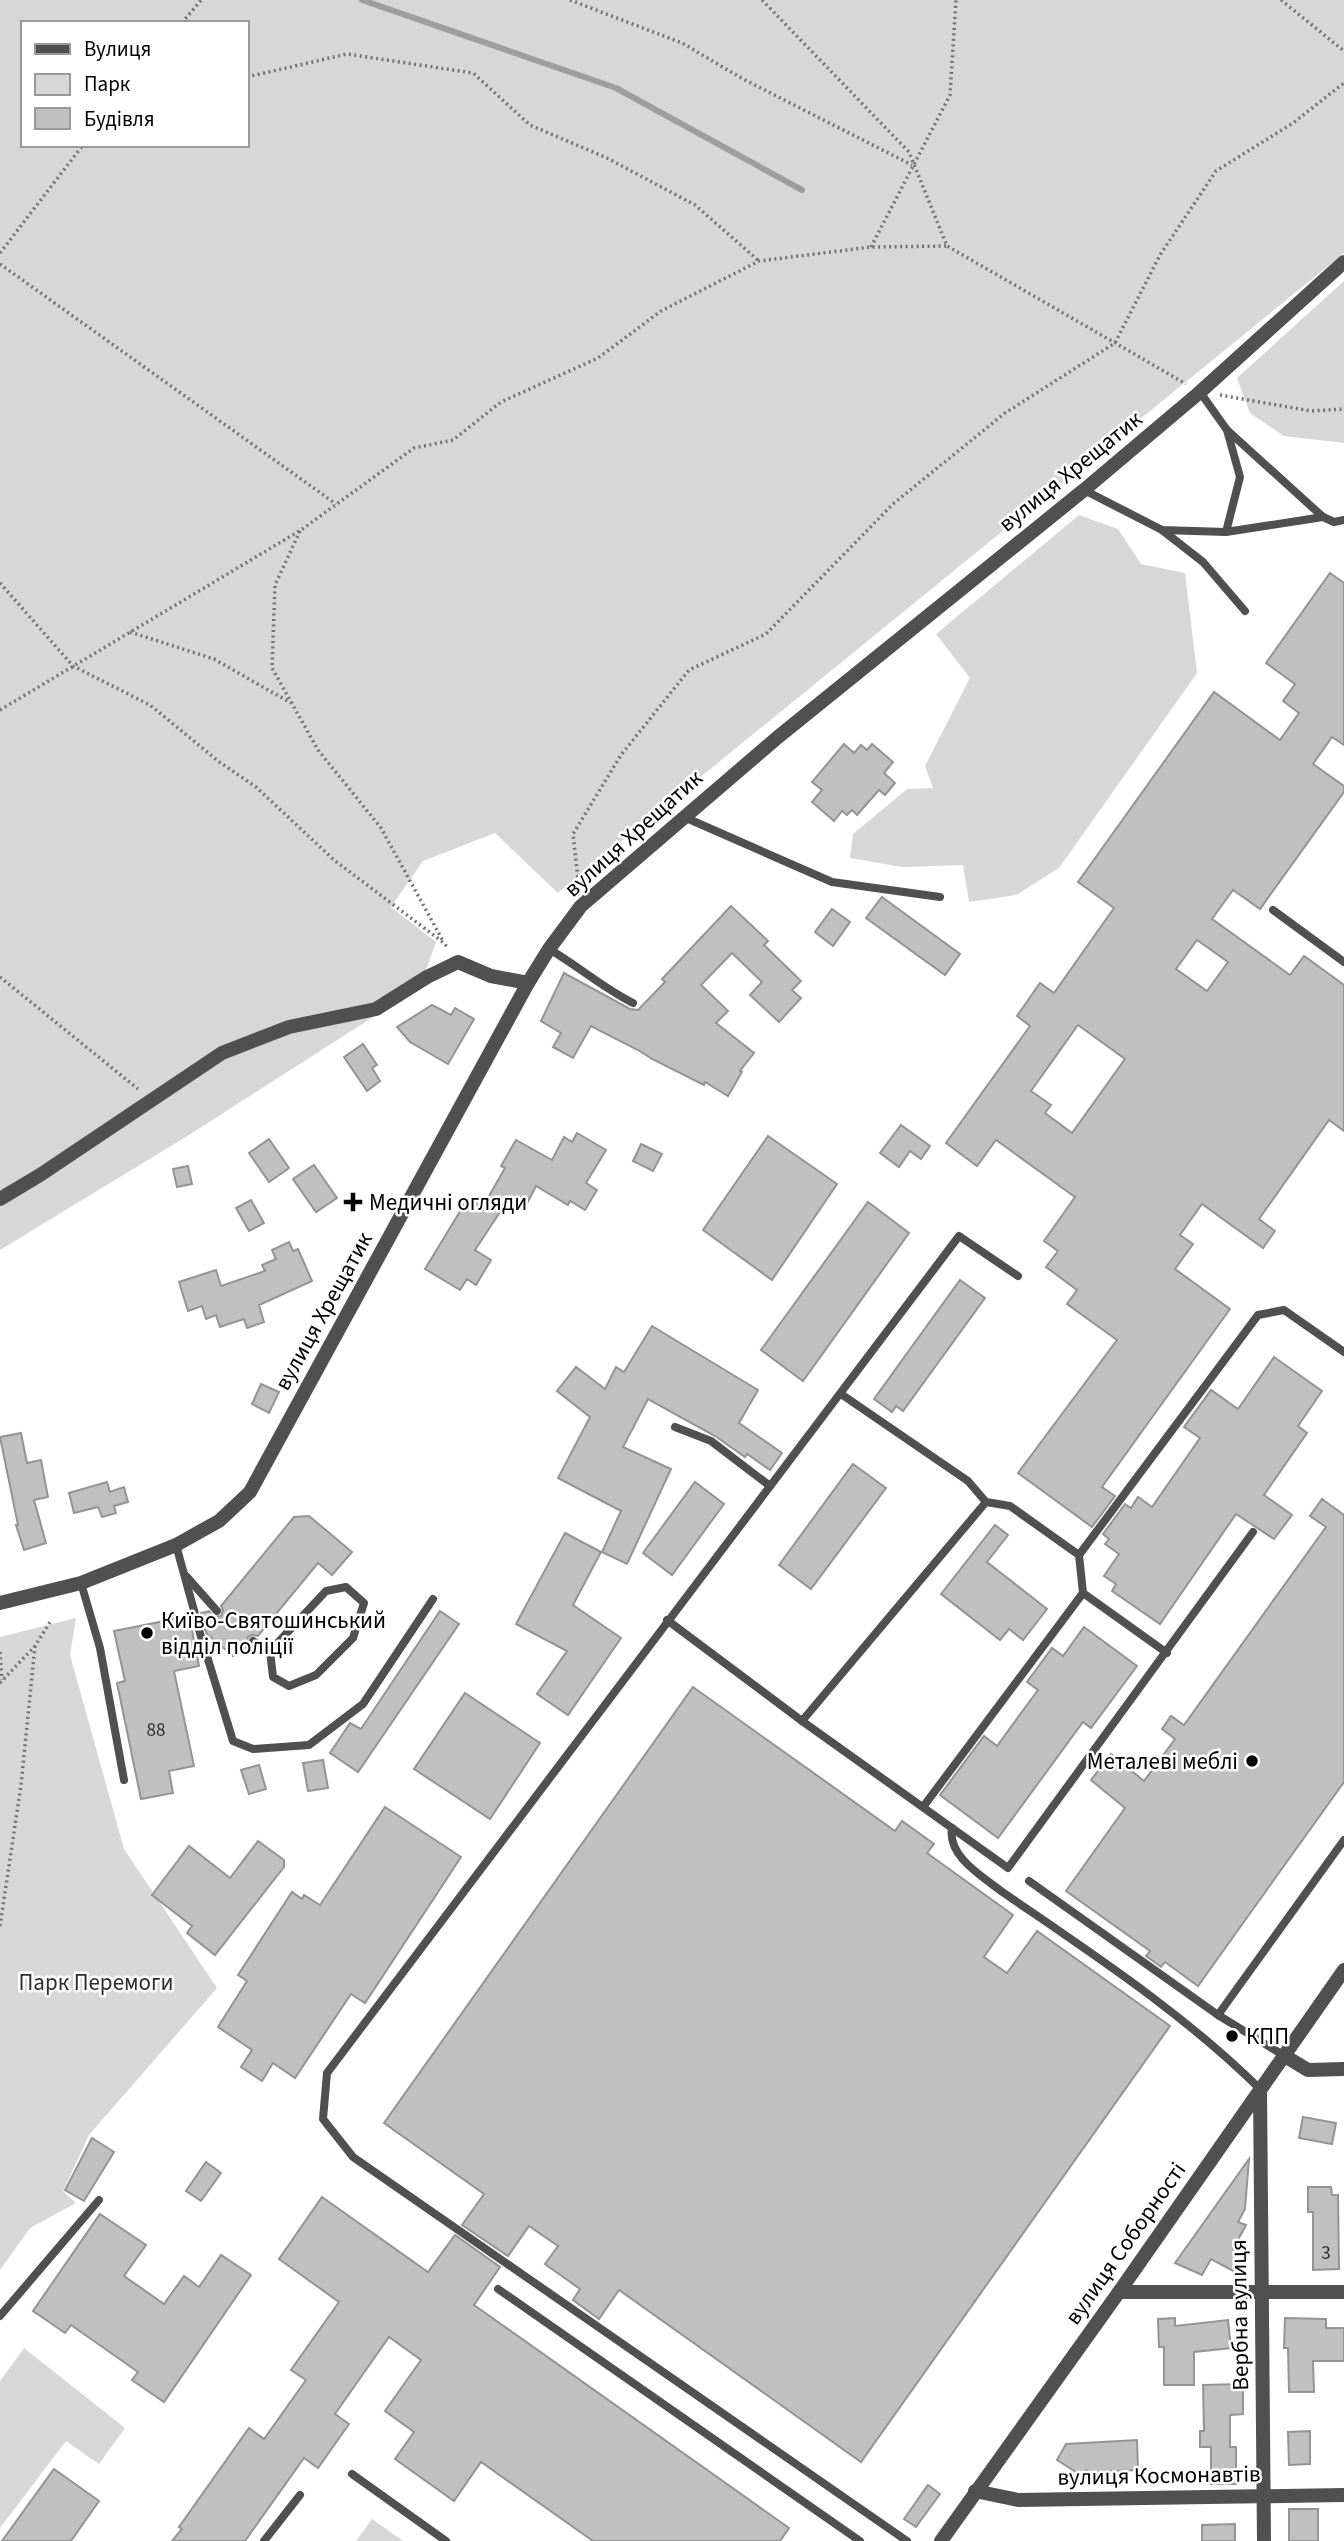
<svg xmlns="http://www.w3.org/2000/svg" width="1344" height="2541" font-family="'Source Sans 3',sans-serif">
<rect width="100%" height="100%" fill="#fff"/>
<g fill="#d7d7d7" fill-rule="evenodd">
<path d="M0,0h1344v253l-786,640 -63,-60 -72,28 -32,46 45,35 -16,45 -231,148 -189,115zM23,23h224v122h-224z"/>
<polygon points="1344,281 1344,443 1284,436 1250,413 1237,378"/>
<polygon points="1079,515 1118,529 1141,564 1185,573 1197,673 1059,868 1016,895 969,902 963,865 902,867 850,858 853,834 907,789 933,788 925,766 970,678 936,634"/>
<polygon points="76,1618 70,1655 124,1849 217,1988 89,2135 63,2191 76,2203 30,2228 0,2270 0,1637"/>
<polygon points="24,2348 125,2428 99,2464 66,2441 0,2528 0,2381"/>
<polygon points="372,2519 403,2541 356,2541"/>
</g>
<g fill="none" stroke-linecap="round" stroke-linejoin="round">
<polyline stroke="#9e9e9e" stroke-width="6" points="362,0 616,88 802,190"/>
</g>
<g fill="#c0c0c0" stroke="#949494" stroke-width="2" fill-rule="evenodd">
<path d="M1330,573l14,10v162l-12,-8 -19,27 31,22v6l-84,117 -27,-19 -21,29 78,56 14,-19 40,29v146l-15,-11 -70,99 16,12 -12,17 -61,-44 -22,31 13,9 -18,25 55,40 -128,178 13,9 -23,31 -74,-54 99,-133 -50,-36 10,-14 -31,-23 12,-16 -14,-10 31,-44 -79,-57 -19,26 -31,-23 84,-117 -13,-10 23,-33 14,10 60,-85 -36,-26 136,-190 66,48 19,-27 -16,-12 12,-17 -29,-21zM1197,940l31,22 -21,29 -31,-22zM1078,1025l47,34 -53,74 -27,-20 6,-8 -20,-14z"/>
<polygon points="844,744 854,753 861,745 867,750 872,744 893,762 884,773 895,783 885,795 879,790 857,815 852,810 847,815 842,811 834,821 812,802 822,790 812,782"/>
<polygon points="882,897 960,954 945,975 866,918"/>
<polygon points="731,906 768,941 764,945 801,981 792,990 801,998 779,1022 750,995 762,982 732,953 701,985 728,1011 716,1023 754,1053 740,1071 742,1072 728,1096 705,1082 704,1085 652,1059 638,1050 591,1026 573,1058 553,1047 561,1033 541,1021 564,973 630,1009 638,1010 665,982 662,979"/>
<polygon points="832,909 850,922 833,946 815,932"/>
<polygon points="432,1005 451,1015 455,1008 474,1019 448,1064 410,1042 397,1027"/>
<polygon points="363,1044 377,1065 372,1068 380,1081 367,1091 344,1057"/>
<polygon points="901,1125 930,1146 921,1159 910,1151 899,1167 880,1153"/>
<polygon points="577,1133 606,1150 586,1183 597,1190 585,1210 570,1201 568,1205 536,1186 524,1209 508,1200 475,1250 491,1260 476,1285 467,1279 460,1290 425,1269 467,1200 474,1205 479,1198 485,1203 505,1168 501,1166 516,1140 552,1160 564,1137 572,1142"/>
<polygon points="768,1136 837,1184 772,1280 703,1230"/>
<polygon points="269,1139 289,1168 269,1182 249,1153"/>
<polygon points="641,1144 662,1154 653,1171 633,1161"/>
<polygon points="314,1165 337,1198 316,1212 293,1179"/>
<polygon points="188,1166 192,1184 177,1187 173,1169"/>
<polygon points="251,1200 264,1223 249,1231 236,1208"/>
<polygon points="868,1202 909,1233 803,1381 761,1350"/>
<polygon points="289,1242 293,1251 298,1249 312,1281 259,1305 264,1322 247,1328 244,1319 220,1327 216,1315 206,1319 202,1306 188,1311 179,1282 216,1270 221,1286 265,1271 262,1265 276,1259 272,1250"/>
<polygon points="960,1280 985,1298 903,1411 896,1406 892,1412 874,1399"/>
<polygon points="652,1326 758,1390 739,1423 782,1453 770,1470 747,1454 745,1457 715,1436 648,1399 623,1447 671,1469 627,1564 602,1552 621,1511 558,1478 590,1417 557,1391 576,1367 605,1389 616,1367 624,1372"/>
<polygon points="1274,1357 1322,1391 1298,1426 1307,1433 1264,1495 1292,1515 1274,1539 1236,1514 1160,1624 1112,1591 1116,1584 1104,1576 1119,1554 1105,1544 1109,1539 1103,1534 1125,1504 1131,1508 1138,1497 1152,1507 1200,1438 1184,1427 1211,1390 1238,1409"/>
<polygon points="261,1384 279,1392 269,1413 252,1404"/>
<polygon points="21,1433 27,1463 41,1460 48,1497 34,1500 46,1543 24,1550 16,1525 18,1525 0,1437"/>
<polygon points="853,1464 886,1488 811,1589 779,1565"/>
<polygon points="107,1482 110,1492 124,1487 128,1502 114,1506 116,1513 102,1517 98,1507 74,1513 69,1493"/>
<polygon points="695,1482 724,1504 672,1575 643,1553"/>
<polygon points="1322,1499 1344,1515 1344,1782 1198,1986 1165,1962 1161,1967 1146,1956 1150,1951 1066,1891 1125,1808 1091,1780 1111,1754 1144,1781 1175,1739 1162,1729 1171,1716 1184,1725 1326,1527 1310,1516"/>
<polygon points="309,1516 352,1552 332,1575 318,1563 258,1636 252,1635 248,1637 247,1642 249,1646 247,1649 242,1645 233,1656 207,1634 203,1625 195,1625 190,1620 199,1666 174,1671 194,1766 169,1771 173,1793 141,1799 117,1683 125,1681 114,1631 189,1616 196,1620 200,1618 201,1613 209,1611 214,1617 221,1616 223,1610 221,1606 294,1517"/>
<polygon points="995,1525 1008,1535 987,1562 1047,1609 1023,1640 1009,1629 1000,1640 941,1594"/>
<polygon points="565,1533 601,1552 573,1605 621,1638 568,1715 537,1694 567,1651 516,1624"/>
<polygon points="440,1611 459,1624 358,1772 330,1753 350,1723 361,1729"/>
<polygon points="1084,1627 1137,1666 1091,1728 1083,1722 998,1838 940,1795 984,1736 997,1746 1038,1690 1027,1682 1052,1648 1063,1656"/>
<polygon points="693,1687 895,1831 902,1821 934,1844 927,1853 1013,1915 984,1957 1007,1973 1037,1931 1170,2026 861,2462 619,2290 599,2319 573,2300 580,2289 545,2264 558,2246 529,2226 508,2256 462,2225 484,2194 384,2123"/>
<polygon points="465,1693 540,1743 490,1819 414,1769"/>
<polygon points="323,1760 328,1788 308,1791 303,1763"/>
<polygon points="259,1765 266,1789 249,1794 241,1770"/>
<polygon points="385,1807 461,1857 365,2003 351,1994 295,2078 273,2063 262,2081 241,2067 252,2050 218,2027 247,1981 238,1975 292,1892 302,1899 304,1895 320,1905"/>
<polygon points="258,1841 284,1860 284,1867 215,1955 187,1933 192,1926 152,1895 189,1846 230,1878"/>
<polygon points="1303,2117 1336,2123 1332,2144 1299,2138"/>
<polygon points="92,2138 114,2152 84,2201 65,2190"/>
<polygon points="1249,2159 1245,2209 1238,2222 1246,2225 1233,2249 1245,2255 1235,2272 1211,2259 1202,2275 1175,2263"/>
<polygon points="206,2162 221,2173 201,2201 186,2191"/>
<polygon points="1308,2187 1331,2187 1332,2195 1338,2195 1339,2269 1313,2270 1313,2212 1308,2212"/>
<polygon points="322,2197 428,2272 455,2235 500,2267 474,2305 789,2528 780,2541 593,2541 481,2462 454,2501 395,2459 414,2432 385,2411 421,2360 389,2337 335,2414 349,2424 318,2468 304,2458 245,2541 172,2541 182,2529 179,2527 249,2428 264,2439 306,2380 291,2370 339,2302 279,2259"/>
<polygon points="100,2214 146,2245 124,2276 164,2304 184,2276 199,2287 221,2255 251,2275 164,2402 132,2380 138,2372 71,2325 65,2333 33,2311"/>
<polygon points="1175,2318 1175,2326 1228,2320 1231,2348 1194,2352 1194,2385 1164,2385 1164,2347 1159,2347 1158,2319"/>
<polygon points="1285,2318 1326,2319 1326,2328 1344,2328 1344,2361 1313,2361 1314,2392 1289,2392 1288,2348 1284,2348"/>
<polygon points="1243,2384 1243,2414 1230,2415 1230,2447 1236,2447 1236,2484 1211,2484 1211,2447 1200,2447 1200,2431 1204,2431 1203,2385"/>
<polygon points="1310,2431 1310,2464 1289,2465 1288,2432"/>
<polygon points="1137,2440 1138,2470 1098,2472 1095,2476 1086,2470 1082,2476 1057,2460 1066,2444"/>
<polygon points="54,2469 99,2501 71,2541 2,2541"/>
<polygon points="928,2485 940,2494 916,2527 904,2519"/>
<rect x="1289" y="2509" width="29" height="32"/>
<polygon points="1235,2524 1235,2541 1202,2541 1202,2525"/>
</g>
<g fill="none" stroke-linecap="round" stroke-linejoin="round">
<g stroke="#727272" stroke-width="3.5" stroke-dasharray="2 3.5" stroke-linecap="butt">
<polyline points="570,0 682,43 743,79 912,165"/>
<polyline points="762,0 909,152 947,246 1186,384"/>
<polyline points="1281,0 1344,51"/>
<polyline points="182,23 201,0"/>
<polyline points="247,77 347,54 473,73 530,125 607,158 695,205 759,261"/>
<polyline points="871,247 950,95 956,0"/>
<polyline points="0,253 83,145"/>
<polyline points="0,264 336,504"/>
<polyline points="1220,395 1311,411 1344,409"/>
<polyline points="300,531 275,585 272,668 318,750 381,828 443,941"/>
<polyline points="0,583 73,666 150,705 218,761 256,787 334,860 444,943 448,948"/>
<polyline points="130,632 214,659 291,703"/>
<polyline points="0,710 301,530 414,448 453,440 501,402 598,358 661,311 759,261 871,247 947,246"/>
<polyline points="579,888 573,834 621,755 689,670 766,634 893,504 1005,413 1115,343 1160,255 1216,171 1293,123 1344,83"/>
<polyline points="0,977 138,1089"/>
<polyline points="0,1652 2,1680"/>
<polyline points="0,1683 35,1646 50,1622"/>
<polyline points="0,1926 21,1785 35,1646"/>
</g>
<g stroke="#505050" stroke-width="8">
<polyline points="1084,490 1162,530 1226,532 1240,477 1227,430 1200,392"/>
<polyline points="1323,517 1334,522 1344,520"/>
<polyline points="1162,530 1203,562 1245,611"/>
<polyline points="1226,532 1323,517 1227,430"/>
<polyline points="684,817 832,882 940,897"/>
<polyline points="1273,910 1344,962"/>
<path d="M549,949c29,17 54,39 84,54"/>
<polyline points="841,1394 968,1481 986,1502 1010,1506 1079,1555 1083,1593 1167,1653"/>
<polyline points="675,1427 711,1441 770,1486"/>
<polyline points="176,1545 195,1614"/>
<polyline points="1079,1555 1258,1315 1284,1310 1344,1352"/>
<polyline points="186,1576 217,1611"/>
<polyline points="81,1583 100,1648 124,1780"/>
<polyline points="667,1620 802,1721 1008,1868 1253,1532"/>
<polyline points="199,1630 233,1741 253,1749 309,1745 363,1704 433,1599"/>
<polyline points="253,1641 270,1651 326,1591 346,1587 364,1603 353,1638 316,1675 289,1686 273,1677 270,1651"/>
<polyline points="802,1721 986,1502"/>
<polyline points="923,1807 1083,1593"/>
<path d="M952,1828c-5,28 30,48 49,63 90,62 181,121 259,198"/>
<polyline points="1029,1881 1218,2015 1283,2055"/>
<polyline points="1218,2015 1344,1840"/>
<polyline points="498,2289 860,2541"/>
<polyline points="0,2316 99,2200"/>
<polyline points="352,2474 446,2541"/>
<polyline points="264,2541 300,2495"/>
<polyline points="907,2541 353,2157 323,2119 327,2073 959,1236 1018,1276"/>
</g>
<g stroke="#505050" stroke-width="14">
<polyline points="0,1199 40,1175 222,1053 289,1027 376,1009 427,977 458,962 491,976 528,983"/>
<polyline points="0,1603 81,1583 176,1545 219,1521 250,1492 528,983 549,949 581,906 778,737 1084,490 1200,392 1344,262"/>
<polyline points="1283,2055 1308,2070 1344,2069"/>
<polyline points="1260,2089 1264,2541"/>
<polyline points="1119,2292 1344,2292"/>
<polyline points="975,2491 1018,2500 1344,2495"/>
<polyline points="941,2541 1119,2292 1344,1970"/>
</g>
</g>
<g fill="#000" stroke="#fff" stroke-width="2.5">
<path d="M349.5 1191.5h7v7h7v7h-7v7h-7v-7h-7v-7h7z"/>
<circle cx="147" cy="1633" r="7"/>
<circle cx="1252" cy="1761" r="7"/>
<circle cx="1232" cy="2036" r="7"/>
</g>
<g text-anchor="middle" stroke-width="5" stroke-linejoin="round" paint-order="stroke">
<g font-size="19" fill="#303030">
<text x="156" y="1736">88</text>
<text x="1326" y="2259">3</text>
</g>
<g font-size="23" fill="#000" stroke="#fff">
<text transform="translate(1070 471) rotate(-39)" y="8">вулиця Хрещатик</text>
<text transform="translate(633 833) rotate(-42)" y="8">вулиця Хрещатик</text>
<text transform="translate(323 1311) rotate(-61)" y="8">вулиця Хрещатик</text>
<text transform="translate(1125 2243) rotate(-55)" y="8">вулиця Соборності</text>
<text transform="translate(1239 2315) rotate(-91)" y="8">Вербна вулиця</text>
<text transform="translate(1159 2475) rotate(-1)" y="8">вулиця Космонавтів</text>
</g>
<g font-size="23" fill="#000" stroke="#fff" text-anchor="start">
<text x="369" y="1210">Медичні огляди</text>
<text x="161" y="1628">Київо-Святошинський<tspan x="161" dy="26">відділ поліції</tspan></text>
<text x="1238" y="1769" text-anchor="end">Металеві меблі</text>
<text x="1246" y="2044">КПП</text>
</g>
<g font-size="23" fill="#2e2e2e" stroke="#fff">
<text x="96" y="1990">Парк Перемоги</text>
</g>
</g>
<rect x="21" y="21" width="228" height="126" fill="#ffffff" stroke="#999999" stroke-width="2"/>
<rect x="35" y="44" width="35" height="10" fill="#505050" stroke="#999999" stroke-width="2"/>
<text x="84" y="56" font-size="21" fill="#000000">Вулиця</text>
<rect x="35" y="74" width="35" height="21" fill="#d7d7d7" stroke="#999999" stroke-width="2"/>
<text x="84" y="91" font-size="21" fill="#000000">Парк</text>
<rect x="35" y="108" width="35" height="21" fill="#c0c0c0" stroke="#999999" stroke-width="2"/>
<text x="84" y="126" font-size="21" fill="#000000">Будівля</text>
</svg>
